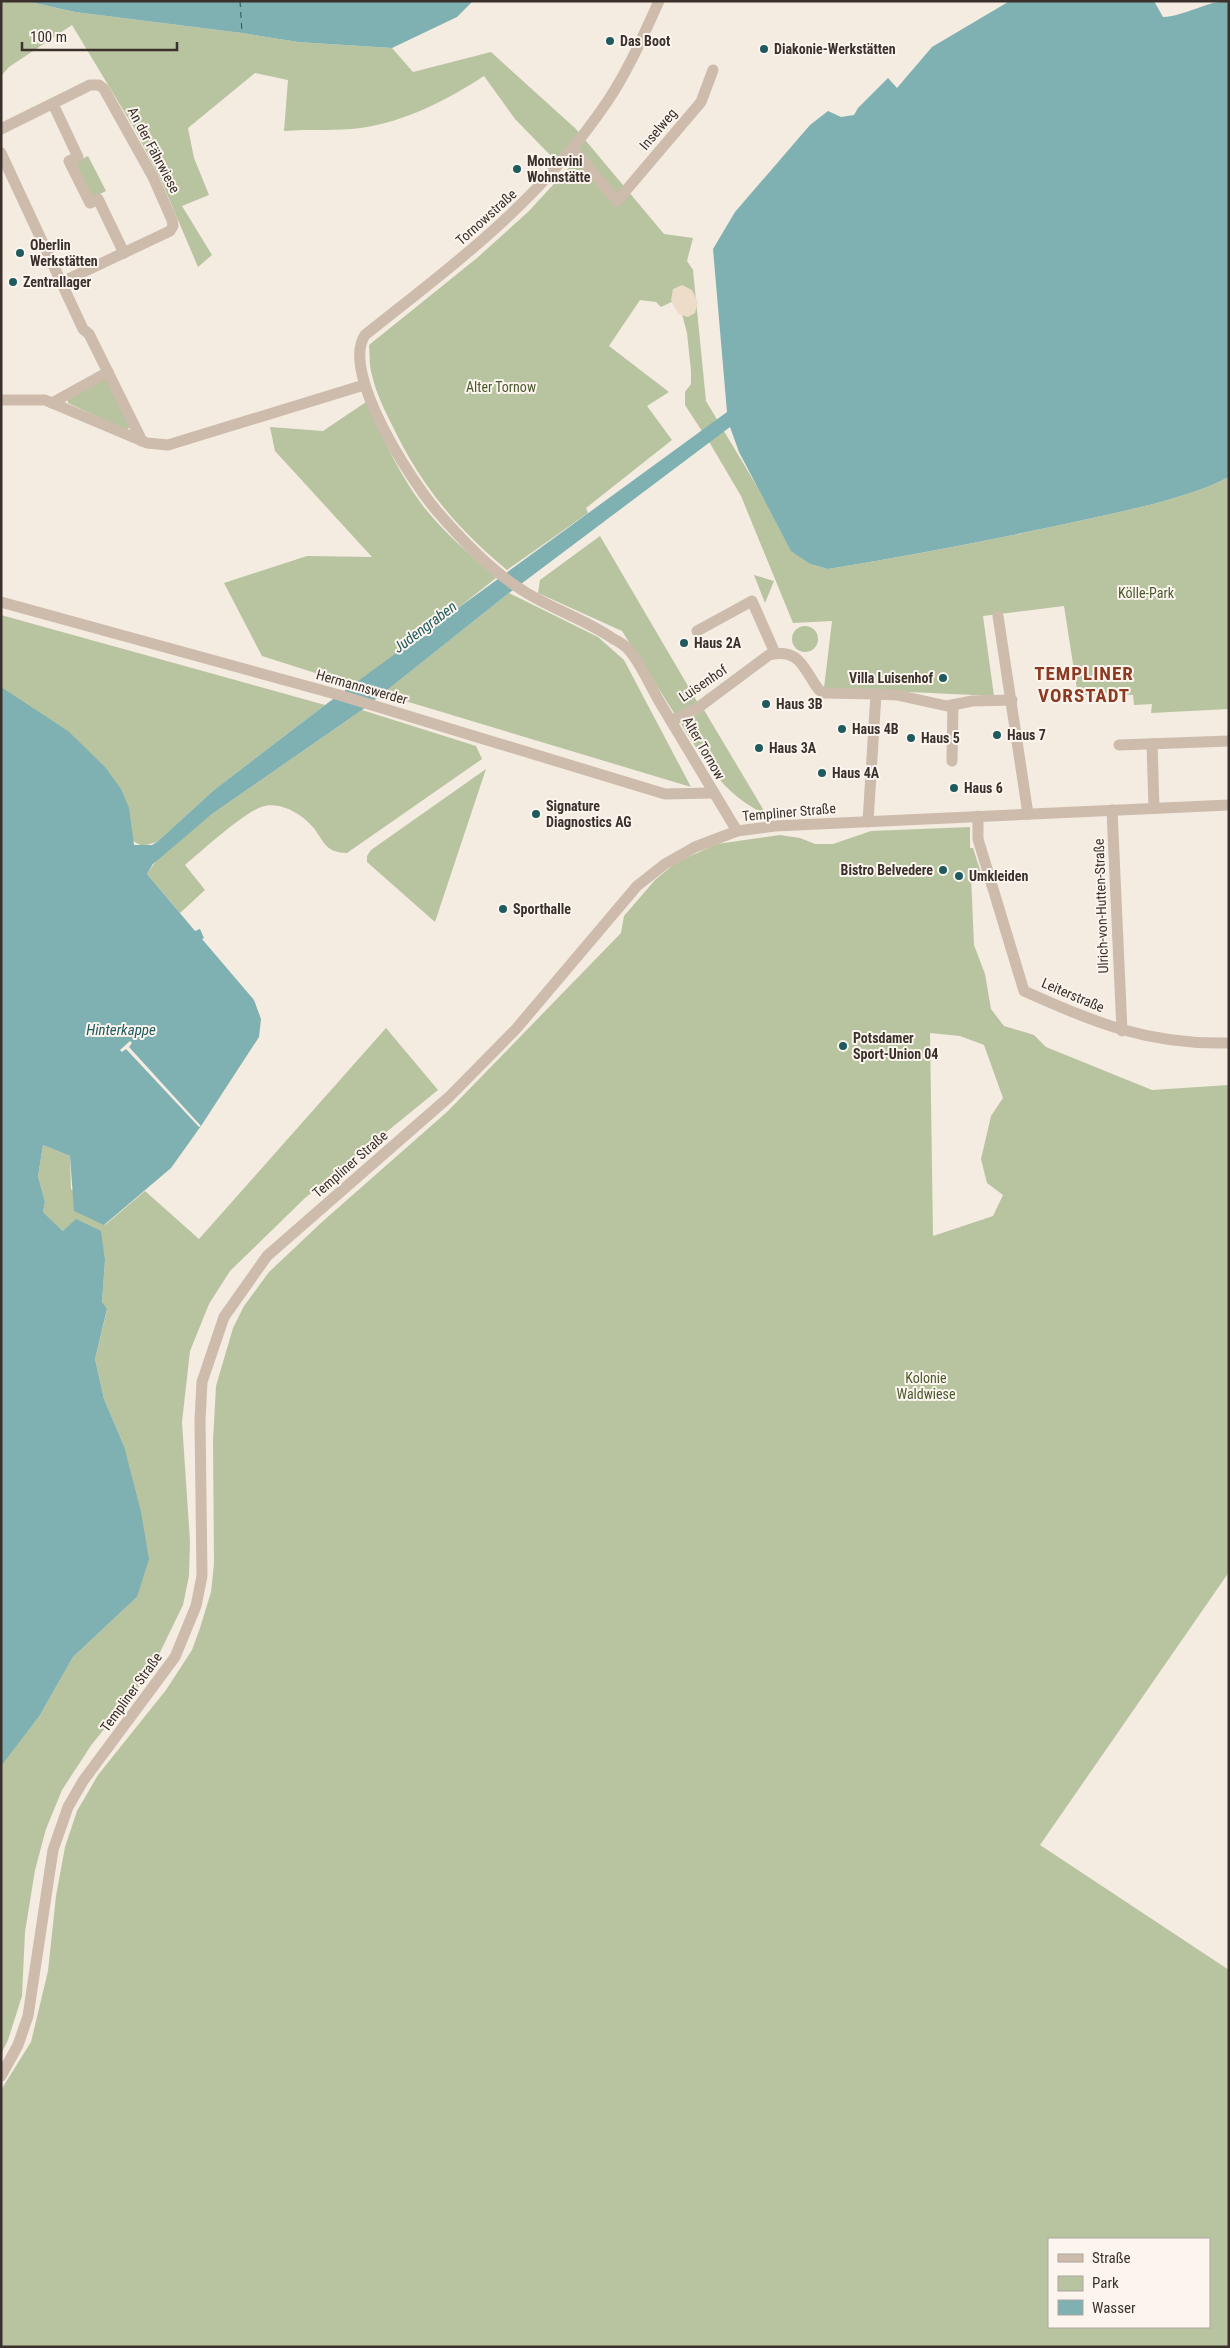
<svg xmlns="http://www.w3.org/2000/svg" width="1230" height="2348" font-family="'Roboto Condensed',sans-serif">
<rect width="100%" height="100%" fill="#f4ebe1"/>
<g fill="#b8c4a0" fill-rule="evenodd">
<path d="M1,1h25l49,11 167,21 56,9 94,6 21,24 78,-20 85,77 88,105 29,4 -6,23 6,9 13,131 52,87 33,62 19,14 18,5c86,-14 170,-30 255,-49 46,-10 105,-22 146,-43v232l-78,4 1,-9 -18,1 -1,-10 -32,-2 -23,3 -14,-90 -81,10 11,80 -170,-8 8,-67 -39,2 -52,-127 -30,-51 -26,-40v-13l6,-8v-13l-4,-38 -9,-34 -17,8 -5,-5 -16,-2 -31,46 60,46 -22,14 25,34 -86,68 2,5 -81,57c-51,-42 -87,-86 -115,-145 -8,-16 -16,-32 -20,-50 -3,-9 -2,-20 -3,-30l108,-87 51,-46 48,-52 -23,-2 -38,-39 -31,-43c-39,25 -77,45 -123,52 -25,3 -52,1 -77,3l4,-51 -33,-7 -67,55 6,30 15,37 -27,11 30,49 -14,12 -37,-87 -27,-52 -62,-103 -63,42 -8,9z"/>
<polygon points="88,156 106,191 90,199 72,164"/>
<polygon points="105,377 130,427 126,430 68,403 68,400"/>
<path d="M366,402c17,36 33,72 57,104 21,27 48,49 73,72l-57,45 -86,62 -91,-29 -38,-73 83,-27 65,1 -97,-106 -5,-24 53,4z"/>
<polygon points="600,536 698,703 676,716 622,631 538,593 540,580"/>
<polygon points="754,575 774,581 765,603"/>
<polygon points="509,593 598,637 624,660 691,787 382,694"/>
<polygon points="1,615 325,705 214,790 157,842 142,846 133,841 1,716"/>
<circle cx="805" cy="639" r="13"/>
<path d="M362,710l114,36 6,13 -135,94c-23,-1 -22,-11 -34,-26 -11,-13 -34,-27 -52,-20 -20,8 -58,43 -76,58l20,25 -25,23 -33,-39 12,-17 53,-43z"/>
<path d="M704,710l62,104c-41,-17 -62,-54 -85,-90z"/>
<polygon points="486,769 435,922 367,862 367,856 371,850"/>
<path d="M970,827v21h3l8,25 -10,3 3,69 11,29 6,35 13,17 30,9 12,12 106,43 77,-5v487l-189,273 189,125v377h-1228v-257l30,-48 17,-71 8,-75 9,-49 12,-36 21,-36 68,-85 26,-40 8,-22 11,-36 3,-28 -1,-123 3,-55 17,-58 11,-22 25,-34 53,-50 126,-111 173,-178 3,-17 31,-36 22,-18 40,-18 63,-9 20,3 15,6h18l38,-13zM930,1033l30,3 24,9 19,53 -12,18 -10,43 6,24 16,12 -10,21 -60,20zM1049,2239h160v88h-160z"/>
<polygon points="386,1028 438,1090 305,1198 230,1271 209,1304 190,1351 182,1422 190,1541 189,1576 183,1605 150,1673 92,1744 62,1790 46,1829 35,1870 25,1932 22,1996 8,2040 1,2054 2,1762 40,1715 73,1657 137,1597 124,1446 104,1399 95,1359 107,1310 102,1303 105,1261 63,1231 43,1212 45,1202 38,1176 43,1145 70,1156 71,1189 105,1225 145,1191 199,1239"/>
</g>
<polygon fill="#ecdcc8" points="682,285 692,290 698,302 695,313 688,317 678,314 671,300 673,289"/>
<g fill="#7fb0b2">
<polygon points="26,1 473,1 457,17 392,48 298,42 242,33 75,12"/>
<path d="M1154,1l9,16c23,-1 43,-16 66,-16v476c-41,21 -100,33 -146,43 -85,19 -170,35 -255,49l-18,-5 -19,-13 -52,-99 -9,-25 -221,166 -147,117 -150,104 -59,50 -6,10 48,57 5,-2 4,9 -2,1 52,61 7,19 -2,18 -58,89 -30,42 -67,57 -30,-14 -4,-55 -27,-11 -5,31 7,26 -2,10 20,19 13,-12 25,12 4,30 -3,41 5,7 -12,50 9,40 20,47 17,66 8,47 -12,38 -64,60 -33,58 -39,51v-1079l67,44 37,36 16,22 8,19 5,37h18l5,-3 57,-52 111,-85 402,-293 -14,-163 22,-37 75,-87 18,-14 13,6 13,-2 4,-7 30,-30 9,10 35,-41 76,-45z"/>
</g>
<polygon fill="#f4ebe1" points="130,1041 132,1043 129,1047 201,1126 199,1127 126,1049 122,1052 120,1050"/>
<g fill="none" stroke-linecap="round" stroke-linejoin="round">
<polyline stroke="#1f5a5e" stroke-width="1" stroke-dasharray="6 5" stroke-linecap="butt" points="240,1 242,33"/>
<g stroke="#cdbbac" stroke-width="11">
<path d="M659,1c-16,35 -31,70 -52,101 -67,99 -150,160 -242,233 -25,37 46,145 71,175 24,28 52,58 83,78 29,20 64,30 93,50 5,3 12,6 16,11 11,11 23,38 31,52 26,43 52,87 78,130"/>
<polyline points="53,104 78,157 69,161 90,203 98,199 124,253"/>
<polyline points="1,129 90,85 99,85 104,89 153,177 172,220 173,226 170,231 62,282"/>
<polyline points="573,149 617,201 701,102 713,70"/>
<polyline points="1,153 83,329 89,334 142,441"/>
<polyline points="1,400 45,400 147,443 168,445 364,385"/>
<polyline points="52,403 108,372"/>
<polyline points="1,602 339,695 665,794 713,793"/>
<polyline points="998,616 1028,814"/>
<polyline points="697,631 752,601 775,653"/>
<polyline points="876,694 897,695 947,706 972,701 1012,700"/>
<path d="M671,721l28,-14 70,-52c31,-8 35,15 50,35l5,3 52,1 -8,128"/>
<polyline points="1152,744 1154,808"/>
<polyline points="1119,745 1229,741"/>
<polyline points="952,761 953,705"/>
<polyline points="1112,810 1122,1031"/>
<path d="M978,816v23l46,152c72,32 124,54 205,52"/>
<polyline points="1,2076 18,2045 28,2016 53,1850 68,1807 83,1781 175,1657 196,1606 202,1576 200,1420 202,1382 224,1317 267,1256 449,1097 516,1029 637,886 665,864 695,847 737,831 775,826 1229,805"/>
</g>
</g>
<g fill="#1f5a5e" stroke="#fbf5ee" stroke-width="2">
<circle cx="610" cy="41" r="5"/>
<circle cx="764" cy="49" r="5"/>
<circle cx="517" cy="169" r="5"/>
<circle cx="20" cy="253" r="5"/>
<circle cx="13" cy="282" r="5"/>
<circle cx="684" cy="643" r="5"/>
<circle cx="943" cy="678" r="5"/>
<circle cx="766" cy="704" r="5"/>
<circle cx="842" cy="729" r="5"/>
<circle cx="997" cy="735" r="5"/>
<circle cx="911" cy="738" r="5"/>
<circle cx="759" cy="748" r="5"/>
<circle cx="822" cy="773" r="5"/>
<circle cx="954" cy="788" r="5"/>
<circle cx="536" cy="814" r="5"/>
<circle cx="943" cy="870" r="5"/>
<circle cx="959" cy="876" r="5"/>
<circle cx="503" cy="909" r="5"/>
<circle cx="843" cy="1046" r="5"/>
</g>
<g text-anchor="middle" stroke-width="4" stroke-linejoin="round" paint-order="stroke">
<g font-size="14" font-weight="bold" fill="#3b302b" stroke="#fbf5ee" text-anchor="start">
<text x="620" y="46">Das Boot</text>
<text x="774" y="54">Diakonie-Werkstätten</text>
<text x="527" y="166">Montevini<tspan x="527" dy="16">Wohnstätte</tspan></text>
<text x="30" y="250">Oberlin<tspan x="30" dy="16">Werkstätten</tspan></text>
<text x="23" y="287">Zentrallager</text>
<text x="694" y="648">Haus 2A</text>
<text x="933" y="683" text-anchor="end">Villa Luisenhof</text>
<text x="776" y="709">Haus 3B</text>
<text x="852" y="734">Haus 4B</text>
<text x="1007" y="740">Haus 7</text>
<text x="921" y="743">Haus 5</text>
<text x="769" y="753">Haus 3A</text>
<text x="832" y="778">Haus 4A</text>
<text x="964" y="793">Haus 6</text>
<text x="546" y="811">Signature<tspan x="546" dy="16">Diagnostics AG</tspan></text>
<text x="933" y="875" text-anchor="end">Bistro Belvedere</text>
<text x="969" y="881">Umkleiden</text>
<text x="513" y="914">Sporthalle</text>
<text x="853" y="1043">Potsdamer<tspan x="853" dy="16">Sport-Union 04</tspan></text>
</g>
<g font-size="14" fill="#3b302b" stroke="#fbf5ee">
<text transform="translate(658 129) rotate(-50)" y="5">Inselweg</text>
<text transform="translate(154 150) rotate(62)" y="5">An der Fährwiese</text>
<text transform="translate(486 217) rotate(-42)" y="5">Tornowstraße</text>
<text transform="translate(703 683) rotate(-34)" y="5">Luisenhof</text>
<text transform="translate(362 687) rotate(16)" y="5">Hermannswerder</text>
<text transform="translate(704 748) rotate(60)" y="5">Alter Tornow</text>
<text transform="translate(789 812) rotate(-5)" y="5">Templiner Straße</text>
<text transform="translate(1101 906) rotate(-92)" y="5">Ulrich-von-Hutten-Straße</text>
<text transform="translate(1073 995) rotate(23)" y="5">Leiterstraße</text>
<text transform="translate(350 1164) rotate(-41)" y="5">Templiner Straße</text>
<text transform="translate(131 1692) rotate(-54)" y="5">Templiner Straße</text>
</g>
<g font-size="14" fill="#4a5a2e" stroke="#fbf5ee">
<text x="501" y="392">Alter Tornow</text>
<text x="1146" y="598">Kölle-Park</text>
<text x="926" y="1383">Kolonie<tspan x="926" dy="16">Waldwiese</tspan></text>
</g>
<g font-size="15" font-style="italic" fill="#1f5a5e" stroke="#fbf5ee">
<text transform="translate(425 627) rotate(-37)" y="5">Judengraben</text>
<text x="121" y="1035">Hinterkappe</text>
</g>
<g font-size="19" font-weight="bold" letter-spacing="1" fill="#8c3b22" stroke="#fbf5ee">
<text x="1084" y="680">TEMPLINER<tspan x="1084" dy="22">VORSTADT</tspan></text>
</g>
</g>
<rect width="1230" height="2348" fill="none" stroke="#3b302b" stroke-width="5"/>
<rect x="1048" y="2238" width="162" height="90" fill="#fbf5ee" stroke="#aea6a0"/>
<rect x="1058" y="2254" width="25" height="8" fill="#cdbbac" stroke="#aea6a0"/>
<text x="1092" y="2263" font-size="15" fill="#3b302b">Straße</text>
<rect x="1058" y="2276" width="25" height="15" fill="#b8c4a0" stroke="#aea6a0"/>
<text x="1092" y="2288" font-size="15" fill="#3b302b">Park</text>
<rect x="1058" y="2300" width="25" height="15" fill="#7fb0b2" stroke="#aea6a0"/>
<text x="1092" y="2313" font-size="15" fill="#3b302b">Wasser</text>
<path d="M22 42v8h155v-8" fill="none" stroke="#3b302b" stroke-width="2.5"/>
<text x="30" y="42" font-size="15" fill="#3b302b" stroke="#fbf5ee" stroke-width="4" paint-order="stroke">100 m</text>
</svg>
